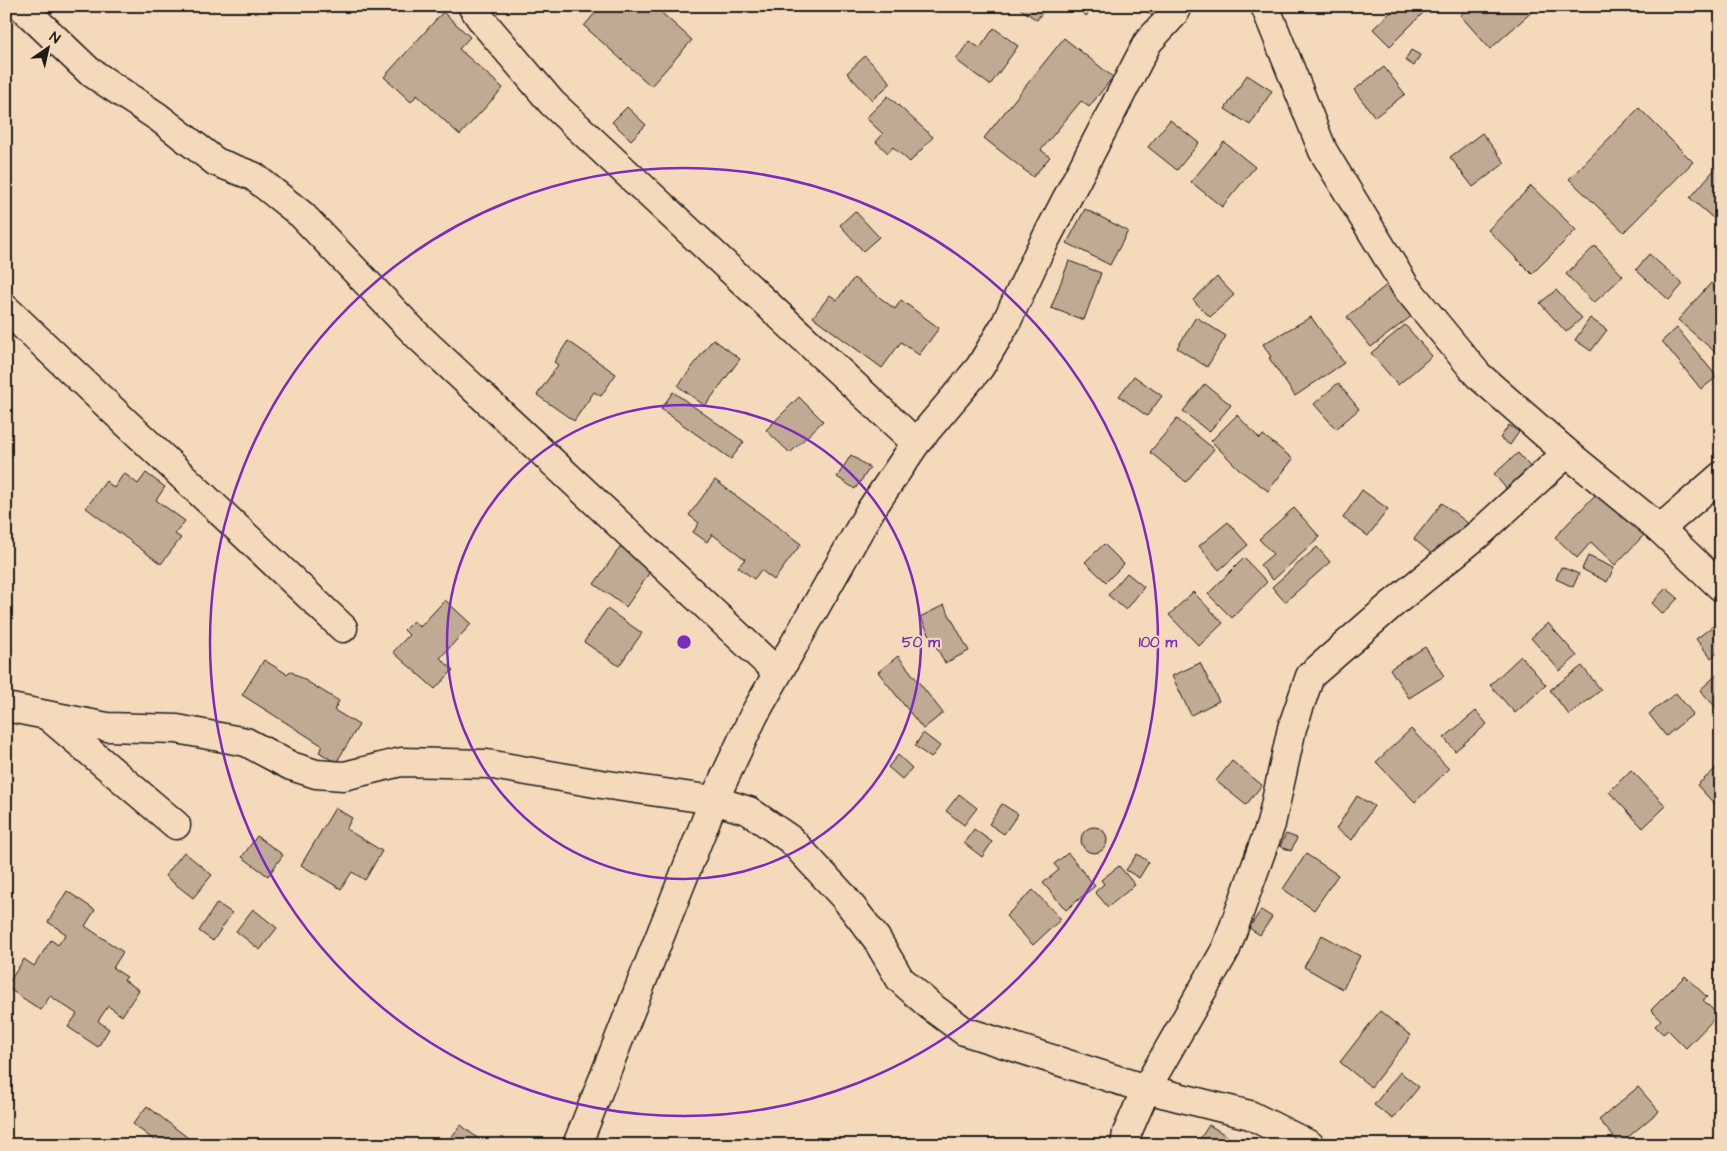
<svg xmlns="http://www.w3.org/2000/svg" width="1727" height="1151" font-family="'Architects Daughter',sans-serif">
<rect width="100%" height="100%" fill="#f5d9bb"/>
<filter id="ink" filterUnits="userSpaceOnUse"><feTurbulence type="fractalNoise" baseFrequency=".02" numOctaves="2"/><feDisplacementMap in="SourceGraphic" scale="10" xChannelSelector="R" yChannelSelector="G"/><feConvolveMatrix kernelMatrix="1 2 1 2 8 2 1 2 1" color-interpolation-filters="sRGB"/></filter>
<g filter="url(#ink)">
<g fill="#c0aa93" stroke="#1c1c1c">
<polygon points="601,6 654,6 692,40 651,86 584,26"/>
<polygon points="1020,6 1041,6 1045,8 1037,20 1019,8"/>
<polygon points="1076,6 1095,6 1086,16"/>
<polygon points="1140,6 1167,6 1156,19"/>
<polygon points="1393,6 1430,6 1390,46 1373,29 1392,11 1390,9"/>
<polygon points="1471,6 1533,6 1535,9 1490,49 1460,15"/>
<polygon points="443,12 470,37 459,49 503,88 460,135 417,95 411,102 384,77"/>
<polygon points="994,28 1018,46 990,85 956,60 969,41 980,48"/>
<polygon points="1064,38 1113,77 1089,107 1081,101 1041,150 1050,157 1033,177 984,138"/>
<polygon points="1411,50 1420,55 1414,66 1405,60"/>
<polygon points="865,56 891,83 872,100 847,73"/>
<polygon points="1384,67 1405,94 1375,117 1354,90"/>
<polygon points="1247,75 1272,91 1250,125 1225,109"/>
<polygon points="888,96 933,137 910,162 893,147 888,153 876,142 883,134 866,118"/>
<polygon points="627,107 646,125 631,140 612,122"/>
<polygon points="1639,108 1693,162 1624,232 1569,179"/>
<polygon points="1170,120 1199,143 1177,170 1148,147"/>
<polygon points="1482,133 1505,163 1473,187 1450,157"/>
<polygon points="1224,142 1255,167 1222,207 1191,182"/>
<polygon points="1721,162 1721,225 1690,198"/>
<polygon points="1531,186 1576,230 1532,274 1488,230"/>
<polygon points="1085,209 1128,231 1110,265 1067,243"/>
<polygon points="855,211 879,237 863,251 840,225"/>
<polygon points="1595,246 1623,276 1594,303 1566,274"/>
<polygon points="1649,254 1683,284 1669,300 1636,270"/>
<polygon points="1069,261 1101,273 1084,320 1051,308"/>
<polygon points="1217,277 1234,295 1210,317 1193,300"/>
<polygon points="854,278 895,309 901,300 939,328 919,355 901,342 882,368 813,317 830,295 837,300"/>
<polygon points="1711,283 1721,292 1721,344 1714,351 1678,320"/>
<polygon points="1388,284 1413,315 1371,347 1347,317"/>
<polygon points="1556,290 1582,318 1566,332 1540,303"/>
<polygon points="1196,317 1226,336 1207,367 1177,348"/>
<polygon points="1311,317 1344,363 1295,396 1269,358 1271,357 1263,344"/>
<polygon points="1590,318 1607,330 1591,351 1575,340"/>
<polygon points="1405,325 1432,356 1398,385 1371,353"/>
<polygon points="1677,328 1717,377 1701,389 1662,341"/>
<polygon points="713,339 740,359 705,406 678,386"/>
<polygon points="568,341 616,374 601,396 594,392 574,421 537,395 558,365 554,362"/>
<polygon points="1134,376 1162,396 1147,416 1119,396"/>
<polygon points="1338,383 1359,409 1336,429 1314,404"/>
<polygon points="1205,384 1231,405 1209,432 1183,411"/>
<polygon points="673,392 744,442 731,459 661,409"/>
<polygon points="799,397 823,421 790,453 766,430"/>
<polygon points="1237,415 1260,439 1263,435 1293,459 1268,491 1241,471 1211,441"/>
<polygon points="1177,419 1214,449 1186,482 1150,452"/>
<polygon points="1509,425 1519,432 1510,445 1500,438"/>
<polygon points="1518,453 1540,478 1515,499 1494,474"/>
<polygon points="851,455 870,468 855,489 837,477"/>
<polygon points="124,473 138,484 146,473 165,487 156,500 185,521 175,534 181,538 161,564 86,508 106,481 114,488"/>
<polygon points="715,480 801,544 774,580 761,570 754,579 738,567 745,559 712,534 707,542 693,532 699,523 689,515"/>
<polygon points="1362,490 1388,509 1368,536 1343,518"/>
<polygon points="1598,492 1644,535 1615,565 1591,542 1577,558 1555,537"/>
<polygon points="1442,503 1469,524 1440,561 1414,539"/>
<polygon points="1294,508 1320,537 1273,580 1260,565 1273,554 1259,539"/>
<polygon points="1228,522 1248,545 1219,570 1199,546"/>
<polygon points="1104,544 1124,564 1106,582 1085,562"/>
<polygon points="621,546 652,569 626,607 594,584"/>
<polygon points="1317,547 1330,562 1285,602 1272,587"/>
<polygon points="1588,556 1614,568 1607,582 1582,569"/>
<polygon points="1244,558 1267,582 1232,618 1208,594"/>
<polygon points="1561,567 1579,574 1573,587 1556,579"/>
<polygon points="1127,573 1144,587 1126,610 1108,595"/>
<polygon points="1666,588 1678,598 1663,614 1652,603"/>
<polygon points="1193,592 1223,623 1199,646 1169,615"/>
<polygon points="445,600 471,624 440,658 453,670 435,689 393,652 409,635 404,630 413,621 420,627"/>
<polygon points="944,605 969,651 945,663 920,617"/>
<polygon points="607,609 642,633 619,666 584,642"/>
<polygon points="1721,620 1721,650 1711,658 1696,639"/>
<polygon points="1548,623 1577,656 1560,671 1531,638"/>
<polygon points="1425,647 1444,676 1409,698 1390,669"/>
<polygon points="898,656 943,713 923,729 878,672"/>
<polygon points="1521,656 1546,685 1515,713 1490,685"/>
<polygon points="264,660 287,674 290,671 339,701 334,710 359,725 336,763 319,752 323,746 242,695"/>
<polygon points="1200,663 1219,701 1191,715 1172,676"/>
<polygon points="1582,666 1601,690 1569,715 1550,690"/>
<polygon points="1721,671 1721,713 1700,690"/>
<polygon points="1676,693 1693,714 1666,736 1649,714"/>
<polygon points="1476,711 1487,724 1455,751 1444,738"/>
<polygon points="1411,729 1449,769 1415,802 1376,762"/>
<polygon points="923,733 940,746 931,758 915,746"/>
<polygon points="898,755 912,768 902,779 888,767"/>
<polygon points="1232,761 1262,785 1246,805 1216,781"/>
<polygon points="1721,764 1721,811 1697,785"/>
<polygon points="1631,770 1666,806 1643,828 1609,792"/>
<polygon points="959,794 977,808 964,825 946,811"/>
<polygon points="1357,796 1374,806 1352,840 1336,829"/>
<polygon points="1002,804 1018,814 1004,834 989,824"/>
<polygon points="335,808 352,818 346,829 382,851 365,880 352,872 341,889 301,865"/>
<circle cx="1094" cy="840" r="13"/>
<polygon points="974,829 992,842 982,857 964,843"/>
<polygon points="1286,834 1297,838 1291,851 1280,846"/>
<polygon points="257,836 283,855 268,876 242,857"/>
<polygon points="184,852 212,875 193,898 165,876"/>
<polygon points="1068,853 1095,886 1066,910 1043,883 1059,870 1054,864"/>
<polygon points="1137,854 1149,862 1139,878 1126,870"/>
<polygon points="1306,854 1338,875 1314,910 1283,889"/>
<polygon points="1119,866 1135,885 1108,907 1095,892 1104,884 1101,880"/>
<polygon points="1033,890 1061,919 1033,945 1006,916"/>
<polygon points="67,891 95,910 85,926 123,952 113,968 127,977 124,980 139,990 122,1016 108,1006 98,1021 109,1029 98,1047 68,1027 77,1014 50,996 41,1010 6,987 24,959 34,966 51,940 58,945 66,934 48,922"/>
<polygon points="217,903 232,913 213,941 199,931"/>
<polygon points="253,909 277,928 260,950 236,931"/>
<polygon points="1261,910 1272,917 1260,935 1249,928"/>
<polygon points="1322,935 1360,956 1343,989 1304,967"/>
<polygon points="1685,976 1707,997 1703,1000 1718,1015 1686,1048 1668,1030 1663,1034 1655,1026 1661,1020 1651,1010"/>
<polygon points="1380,1011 1411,1036 1371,1087 1340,1062"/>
<polygon points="1400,1072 1419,1087 1393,1119 1374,1105"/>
<polygon points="1638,1087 1659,1111 1620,1144 1599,1120"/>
<polygon points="147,1106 197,1145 160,1145 133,1124"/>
<polygon points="461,1125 486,1145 445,1145"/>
<polygon points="1209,1125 1242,1145 1196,1145"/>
<polygon points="1263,1136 1297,1145 1258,1145"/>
</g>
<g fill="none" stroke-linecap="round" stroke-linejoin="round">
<defs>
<g id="minor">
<polyline points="21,6 89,71 158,117 216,162 253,176 302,215 417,335 777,672"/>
<polyline points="472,6 484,23 552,103 916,443"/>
<polyline points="1265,6 1323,151 1405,286 1478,375 1567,453 1660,529 1721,587"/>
<polyline points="6,309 343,628"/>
<polyline points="1660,529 1721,476"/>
<polyline points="6,707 107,727 177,729 246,742 291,766 316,774 344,776 401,762 487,764 601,784 714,800 749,811 791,840 844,897 876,938 900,979 929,1005 964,1031 1146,1089 1250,1115 1310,1145"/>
<polyline points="49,717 176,825"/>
<polyline points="577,1145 714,800 754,715 870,511 916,443 980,367 1006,323 1038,254 1148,42 1173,15 1177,6"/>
<polyline points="1125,1145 1127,1133 1146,1089 1226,949 1271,824 1292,728 1310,676 1390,606 1481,532 1567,453"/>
</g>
</defs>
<use href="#minor" stroke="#1c1c1c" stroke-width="31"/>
<use href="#minor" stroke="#f5d9bb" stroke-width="28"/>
</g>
</g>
<g fill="none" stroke="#7b2cbf" stroke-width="2.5">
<circle cx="684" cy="642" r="237"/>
<circle cx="684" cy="642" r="474"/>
</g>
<circle cx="684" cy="642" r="8" fill="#7b2cbf" stroke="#f5d9bb" stroke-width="2.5"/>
<g font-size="15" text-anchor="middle" font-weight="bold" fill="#7b2cbf" stroke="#f5d9bb" stroke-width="4" stroke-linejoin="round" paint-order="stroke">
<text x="921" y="647">50 m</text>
<text x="1158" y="647">100 m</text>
</g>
<rect width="1727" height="1151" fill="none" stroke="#f5d9bb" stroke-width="25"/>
<rect x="12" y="12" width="1702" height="1126" fill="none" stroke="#1c1c1c" stroke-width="2" filter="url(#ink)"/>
<g transform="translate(48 48) rotate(34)" stroke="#f5d9bb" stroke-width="4" paint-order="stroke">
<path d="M0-4L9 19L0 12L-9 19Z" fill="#1c1c1c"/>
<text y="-8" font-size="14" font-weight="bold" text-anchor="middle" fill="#1c1c1c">N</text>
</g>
</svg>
